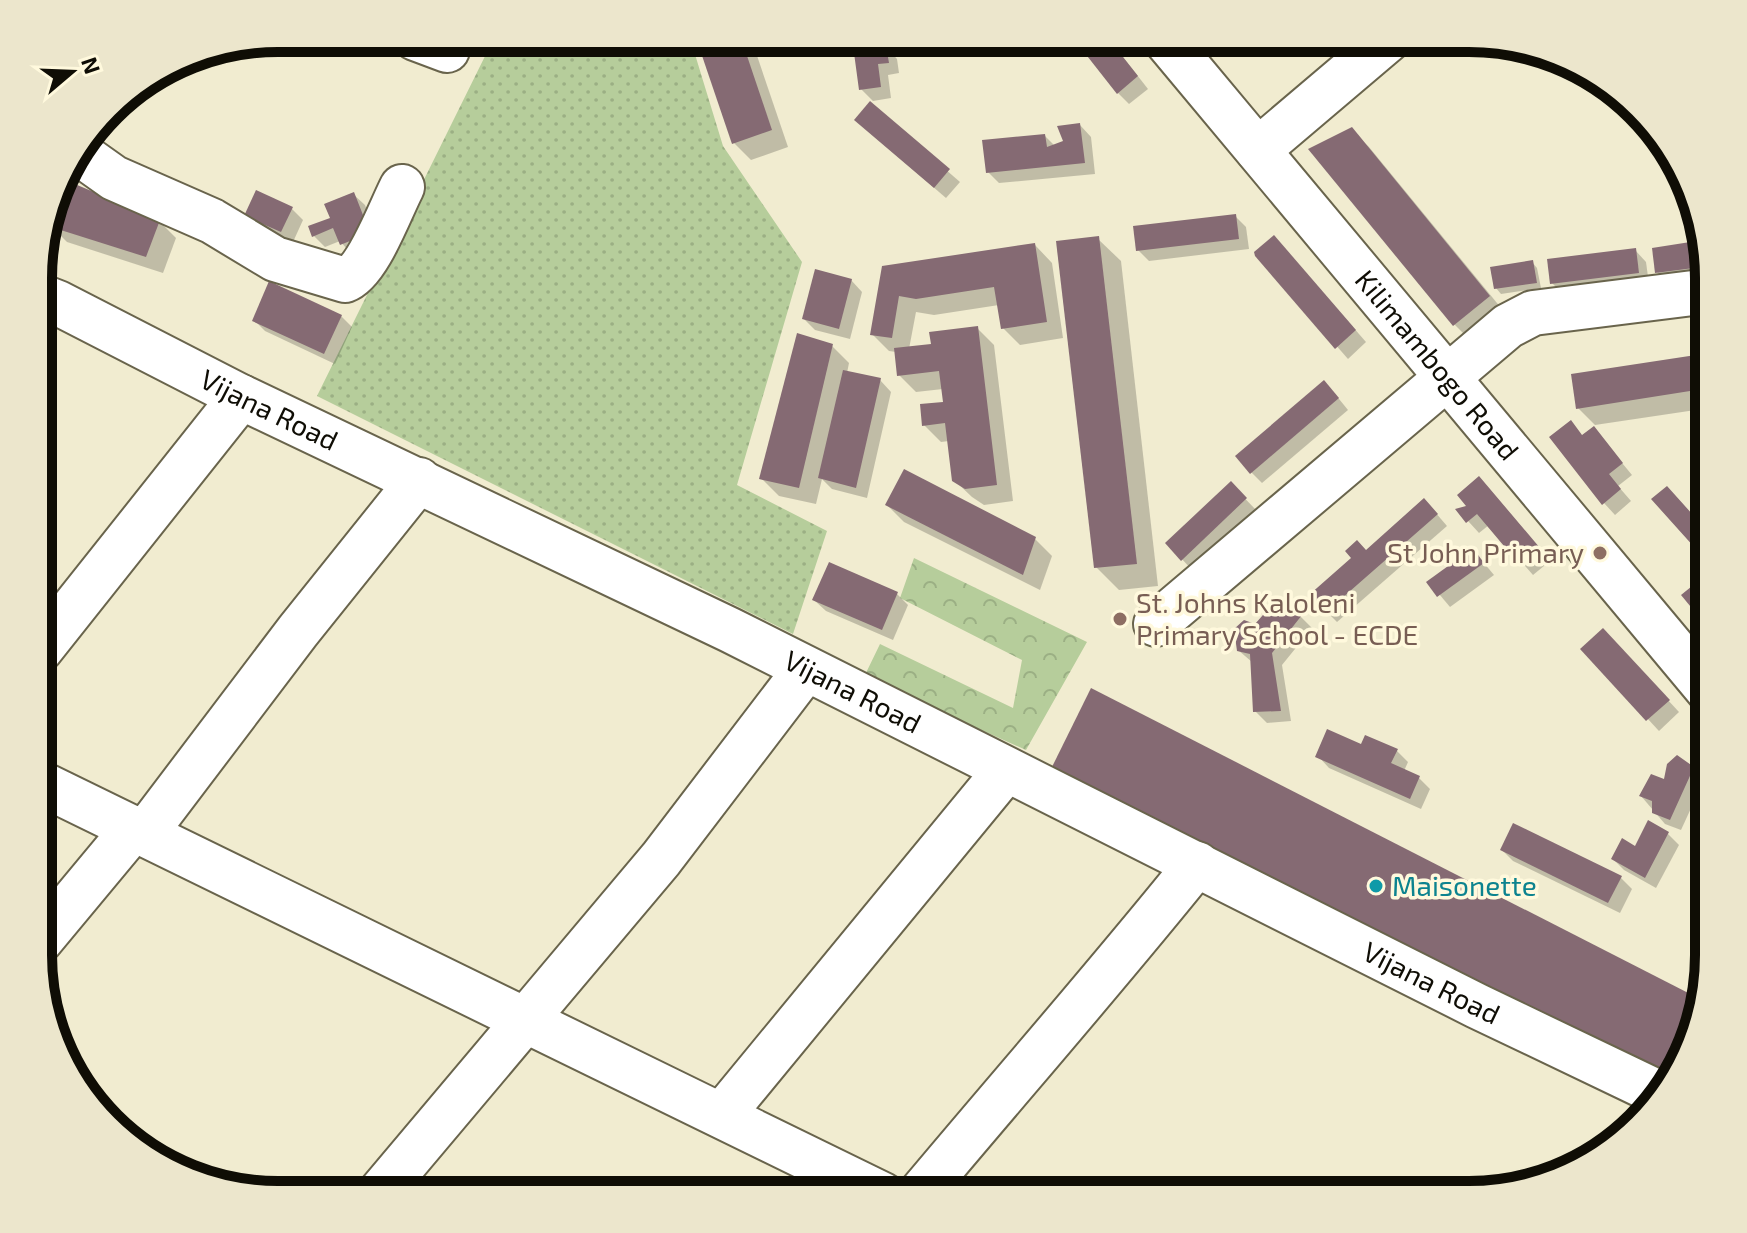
<svg xmlns="http://www.w3.org/2000/svg" width="1747" height="1233" font-family="'Exo 2',sans-serif">
<defs>
<pattern id="green-dots" width="8" height="8" patternUnits="userSpaceOnUse" patternTransform="scale(2)"><rect width="8" height="8" fill="#b6cd9b"/><path d="M2 2h.1M6 6h.1" fill="none" stroke="#9baf84" stroke-width="1.8" stroke-linecap="round"/></pattern>
<pattern id="forest-crowns" width="20" height="18" patternUnits="userSpaceOnUse" patternTransform="scale(2)"><rect width="20" height="18" fill="#b6cd9b"/><path d="M2 6a3 3 0 1 1 6 0M12 15a3 3 0 1 1 6 0" fill="none" stroke="#9baf84"/></pattern>
</defs>
<rect width="100%" height="100%" fill="#f1ecd0"/>
<polygon fill="url(#green-dots)" points="494,38 690,38 723,146 802,262 737,485 827,531 793,634 317,396"/>
<polygon fill="url(#forest-crowns)" points="914,558 1087,642 1026,750 864,677 880,644 1013,708 1022,660 900,598"/>
<g fill="#0003">
<polygon points="698,38 751,38 788,147 751,160 734,143"/>
<polygon points="854,38 876,38 883,48 886,47 897,59 899,73 888,75 891,98 873,101 861,89"/>
<polygon points="1108,38 1148,89 1129,104 1118,93"/>
<polygon points="870,104 960,182 946,198 868,131"/>
<polygon points="1080,125 1091,137 1095,174 999,183 988,172 1045,136 1055,146 1066,142"/>
<polygon points="1351,130 1369,147 1506,314 1472,342 1455,325 1311,150"/>
<polygon points="62,181 159,221 176,238 163,273 67,242 50,225"/>
<polygon points="353,194 365,205 380,245 353,256 340,241 325,247 314,236"/>
<polygon points="291,208 303,220 293,242 258,227 247,216"/>
<polygon points="1235,216 1246,227 1249,249 1149,261 1138,250"/>
<polygon points="1098,239 1121,261 1158,586 1119,590 1096,567"/>
<polygon points="1703,242 1709,263 1709,278 1669,284 1657,272"/>
<polygon points="1035,245 1052,263 1063,338 1020,345 1003,328 999,305 934,315 916,312 909,349 933,346 977,328 994,345 1013,501 984,505 972,497 954,480 949,441 941,442 924,425 945,403 943,389 916,392 899,375 896,352 889,351 872,334 884,268"/>
<polygon points="1285,249 1366,342 1348,359 1257,255"/>
<polygon points="1635,250 1646,262 1649,284 1564,295 1552,283"/>
<polygon points="1532,262 1537,268 1541,288 1501,294 1496,288"/>
<polygon points="851,280 862,292 850,339 815,330 804,319"/>
<polygon points="341,316 352,327 335,364 265,331 254,320"/>
<polygon points="832,346 849,363 847,373 880,380 891,392 867,498 832,489 822,479 816,504 779,496 762,479"/>
<polygon points="1709,355 1709,408 1595,425 1578,408"/>
<polygon points="1335,394 1348,410 1262,483 1251,472"/>
<polygon points="1594,429 1632,475 1618,486 1631,501 1615,515 1604,503 1584,437"/>
<polygon points="1231,484 1257,511 1193,571 1168,544"/>
<polygon points="1490,490 1550,561 1533,575 1489,525 1479,533 1458,510 1470,507"/>
<polygon points="887,505 1035,539 1052,556 1040,590 904,522"/>
<polygon points="1435,512 1447,526 1337,622 1326,611 1367,552"/>
<polygon points="1473,550 1494,575 1450,607 1429,582"/>
<polygon points="897,594 908,605 893,640 826,611 814,600"/>
<polygon points="1300,616 1312,628 1282,665 1291,721 1267,723 1255,711 1252,662 1238,650"/>
<polygon points="1614,642 1679,712 1659,731 1583,649"/>
<polygon points="1362,747 1397,751 1408,762 1404,771 1419,778 1430,789 1421,809 1329,768 1318,756"/>
<polygon points="1692,768 1704,780 1681,830 1665,824 1641,796"/>
<polygon points="1668,834 1679,845 1656,888 1624,870 1613,859"/>
<polygon points="1502,850 1620,877 1632,889 1620,913 1513,861"/>
</g>
<g fill="#856a73">
<polygon points="696,38 741,38 772,130 732,144"/>
<polygon points="852,38 873,38 874,47 886,45 889,63 878,64 881,87 859,90"/>
<polygon points="1073,38 1108,38 1138,76 1117,94"/>
<polygon points="870,101 950,169 934,188 854,120"/>
<polygon points="1080,123 1085,163 986,173 982,140 1045,134 1047,147 1063,141 1057,126"/>
<polygon points="1352,127 1490,296 1453,326 1308,149"/>
<polygon points="63,179 160,220 146,257 48,226"/>
<polygon points="256,190 293,207 281,232 244,216"/>
<polygon points="354,192 370,233 340,245 333,228 312,237 308,226 330,218 324,204"/>
<polygon points="1236,214 1239,239 1136,251 1133,226"/>
<polygon points="1274,235 1356,330 1335,349 1255,256 1254,252"/>
<polygon points="1099,236 1137,564 1094,568 1056,241"/>
<polygon points="1703,240 1709,266 1655,273 1652,248"/>
<polygon points="1035,243 1047,322 1001,329 994,287 916,299 899,296 892,338 870,335 882,266"/>
<polygon points="1636,248 1639,273 1550,284 1547,259"/>
<polygon points="1533,260 1537,283 1494,289 1490,267"/>
<polygon points="815,269 852,279 839,329 802,319"/>
<polygon points="269,281 342,315 324,354 252,321"/>
<polygon points="978,326 997,485 965,489 952,481 945,423 922,426 920,404 943,402 939,371 897,376 894,348 931,344 929,332"/>
<polygon points="797,333 833,344 799,488 759,479"/>
<polygon points="1709,353 1709,388 1576,409 1571,374"/>
<polygon points="843,370 881,378 856,488 818,478"/>
<polygon points="1324,380 1339,398 1250,474 1235,456"/>
<polygon points="1571,420 1582,435 1594,426 1623,463 1609,474 1621,489 1602,505 1549,437"/>
<polygon points="904,469 1036,537 1023,575 885,505"/>
<polygon points="1479,476 1540,548 1520,565 1477,514 1466,523 1455,509 1466,506 1457,495"/>
<polygon points="1231,481 1247,498 1181,561 1165,543"/>
<polygon points="1667,486 1702,525 1709,518 1709,554 1704,558 1651,499"/>
<polygon points="1424,498 1438,514 1325,613 1309,595 1351,558 1345,551 1357,540 1366,550"/>
<polygon points="1473,548 1484,563 1437,597 1426,582"/>
<polygon points="829,562 898,592 882,630 812,600"/>
<polygon points="1702,578 1709,586 1709,629 1681,595"/>
<polygon points="1278,598 1302,615 1272,653 1281,711 1253,712 1250,654 1237,651 1234,629 1244,620 1255,624"/>
<polygon points="1603,628 1670,700 1646,721 1580,649"/>
<polygon points="1091,688 1702,1000 1691,1047 1667,1087 1050,771"/>
<polygon points="1327,729 1361,744 1365,735 1398,749 1391,763 1420,776 1410,799 1315,757"/>
<polygon points="1677,755 1694,767 1670,820 1652,813 1652,801 1639,796 1651,774 1664,779 1667,764"/>
<polygon points="1648,820 1669,832 1645,878 1611,859 1622,838 1635,846"/>
<polygon points="1513,823 1622,876 1608,903 1500,850"/>
</g>
<g fill="none" stroke-linecap="round" stroke-linejoin="round">
<defs>
<g id="minor">
<polyline points="415,38 447,50"/>
<path id="s1" d="M1164,38l545,653"/>
<polyline points="1258,150 1390,38"/>
<path d="M76,151l38,27 98,43 63,38 70,21c23,-8 45,-70 57,-93"/>
<path id="s2" d="M40,296l18,7 183,94 489,233 747,376 186,89"/>
<polyline points="1156,624 1508,326 1533,313 1709,291"/>
<polyline points="40,650 241,397"/>
<polyline points="40,783 883,1195"/>
<polyline points="145,833 298,631 419,480"/>
<polyline points="40,941 134,828"/>
<polyline points="722,1115 1006,770"/>
<polyline points="378,1195 661,859 806,669"/>
<path d="M919,1195c93,-111 188,-219 278,-331"/>
</g>
</defs>
<use href="#minor" stroke="#69644c" stroke-width="48"/>
<use href="#minor" stroke="#fff" stroke-width="44"/>
</g>
<g fill="#8d6e63" stroke="#fff9dd" stroke-width="3">
<circle cx="1600" cy="553" r="8"/>
<circle cx="1120" cy="619" r="8"/>
</g>
<circle fill="#0f9aa8" stroke="#fff9dd" stroke-width="3" cx="1376" cy="886" r="8"/>
<g text-anchor="middle" stroke-width="7" stroke-linejoin="round" paint-order="stroke">
<g font-size="28" fill="#0f0d05" stroke="#fff9dd">
<text dy="10" stroke="none"><textPath href="#s1" startOffset="426">Kilimambogo Road</textPath></text>
<text dy="10" stroke="none"><textPath href="#s2" startOffset="256">Vijana Road</textPath></text>
<text dy="10" stroke="none"><textPath href="#s2" startOffset="904">Vijana Road</textPath></text>
<text dy="10" stroke="none"><textPath href="#s2" startOffset="1552">Vijana Road</textPath></text>
</g>
<g font-size="28" fill="#785e54" stroke="#fff9dd" text-anchor="end">
<text x="1584" y="563">St John Primary</text>
<text x="1136" y="613" text-anchor="start">St. Johns Kaloleni<tspan x="1136" dy="32">Primary School - ECDE</tspan></text>
</g>
<g font-size="28" fill="#0d838f" stroke="#fff9dd" text-anchor="start">
<text x="1392" y="896">Maisonette</text>
</g>
</g>
<path d="M0 0H1747V1233H0ZM278 52H1469A226 226 0 0 1 1695 278V955A226 226 0 0 1 1469 1181H278A226 226 0 0 1 52 955V278A226 226 0 0 1 278 52Z" fill="#ece6cc" fill-rule="evenodd"/>
<path fill="none" stroke="#0f0d05" stroke-width="10" d="M278 52H1469A226 226 0 0 1 1695 278V955A226 226 0 0 1 1469 1181H278A226 226 0 0 1 52 955V278A226 226 0 0 1 278 52Z"/>
<g transform="translate(72 72) rotate(71)" stroke="#fff9dd" stroke-width="6" paint-order="stroke">
<path d="M0-6L14 30L0 20L-14 30Z" fill="#0f0d05"/>
<text y="-12" font-size="22" font-weight="bold" text-anchor="middle" fill="#0f0d05">N</text>
</g>
</svg>
